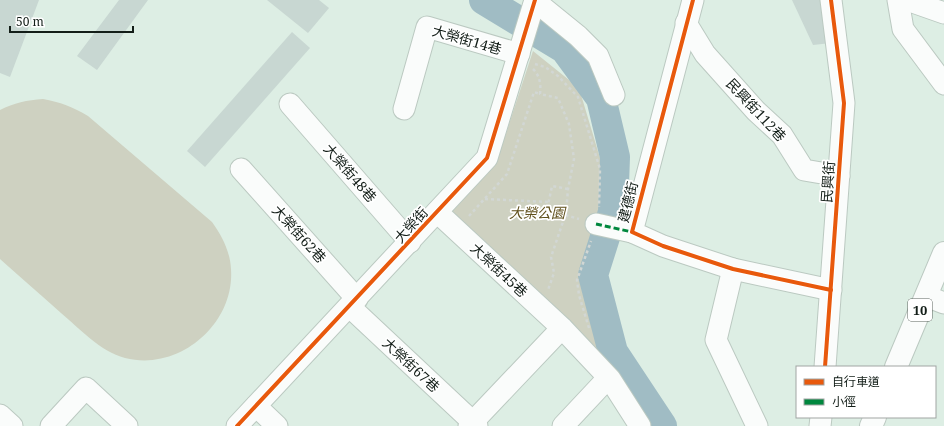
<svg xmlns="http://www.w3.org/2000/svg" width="944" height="426" font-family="'Noto Serif','Noto Sans TC',serif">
<rect width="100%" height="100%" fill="#ddeee4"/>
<g fill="#ced1c1">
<polygon points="533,51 579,88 603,168 601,215 597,232 583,268 582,291 610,375 454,224 452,210 496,164"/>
<path d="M43,99c17,3 30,8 45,17l124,106c10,14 18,29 19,47 4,55 -52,103 -106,89 -25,-7 -44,-28 -64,-45 -20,-18 -41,-36 -61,-54v-149c14,-7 27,-10 43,-11z"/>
</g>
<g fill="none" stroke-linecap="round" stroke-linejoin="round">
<polyline stroke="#a0bcc4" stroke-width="30" points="484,0 565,49 601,98 615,157 613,212 593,275 613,352 662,426"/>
</g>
<g fill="#c8d7d2">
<polygon points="0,0 39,0 10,77 0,73"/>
<polygon points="119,0 148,0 97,70 77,56"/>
<polygon points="267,0 319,0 329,8 308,33"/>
<polygon points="792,0 821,0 831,43 813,45"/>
<polygon points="292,32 310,48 205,167 187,151"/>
</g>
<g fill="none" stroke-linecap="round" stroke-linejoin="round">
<defs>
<g id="minor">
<polyline points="693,0 632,232 663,246 733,269 831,290"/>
<polyline points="898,0 903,29 944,84"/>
<polyline points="907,0 944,13"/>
<polyline points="535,1 578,36 598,56 614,95"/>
<polyline points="686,23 705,54 756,111 782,135 804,170 839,176"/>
<polyline points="290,104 410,242"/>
<polyline points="404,109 427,27 519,54"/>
<polyline points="241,169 357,299"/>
<polyline points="437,212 562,328 610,379 640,426"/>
<polyline points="596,224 632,232"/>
<polyline points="733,269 716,340 757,426"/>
<polyline points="926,296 944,303"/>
<polyline points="350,307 477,426"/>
<polyline points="825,367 844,103 831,0"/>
<polyline points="256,406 277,426"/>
<polyline points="0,415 12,426"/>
<polyline points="51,426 86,388 127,426"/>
<polyline points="237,426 487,158 535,0"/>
<polyline points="469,426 562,328"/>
<polyline points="563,426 608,378"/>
<polyline points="820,426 821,417"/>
</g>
<g id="major">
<polyline points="896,367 944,253"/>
<polyline points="871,426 875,417"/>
</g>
</defs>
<use href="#minor" stroke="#bbc9c1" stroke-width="23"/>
<use href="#major" stroke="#bbc9c1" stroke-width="24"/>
<g stroke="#d2d7d4" stroke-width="2.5" stroke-dasharray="3 3" stroke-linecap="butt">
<polyline points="535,64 545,67 558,76 578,97 600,169 599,207"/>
<path d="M533,69c7,7 8,15 7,25l18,4 11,26 5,35 -6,30 -2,24 -15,44 3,16 -6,17"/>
<polyline points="568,189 552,186 547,210 579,219"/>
<polyline points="485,199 548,202"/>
<polyline points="469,216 507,174 534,92 540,94"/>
<polyline points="589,328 579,295 577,280 591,241"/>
</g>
<use href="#minor" stroke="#fafcfb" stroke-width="21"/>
<use href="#major" stroke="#fafcfb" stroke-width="22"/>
<polyline stroke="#00873e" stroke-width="3" stroke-dasharray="6 3" stroke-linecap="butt" points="596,224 632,232"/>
<defs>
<g id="cycleway">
<polyline points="693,0 632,232 663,246 733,269 831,290"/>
<polyline points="825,367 844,103 831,0"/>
<polyline points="237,426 487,158 535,0"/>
</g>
</defs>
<use href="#cycleway" stroke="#fff" stroke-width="6"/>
<use href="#cycleway" stroke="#e8590c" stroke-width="4"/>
</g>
<g text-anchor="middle" stroke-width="3.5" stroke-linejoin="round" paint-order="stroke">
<rect fill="#fff" stroke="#5a625d" stroke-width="1" x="908" y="299" width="24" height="22" rx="3"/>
<g font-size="13" font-weight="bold" fill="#131e18">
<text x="920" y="315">10</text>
</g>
<g font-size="14" fill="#131e18" stroke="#fff">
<text transform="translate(467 40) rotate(16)" y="5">大榮街14巷</text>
<text transform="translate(756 110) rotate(47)" y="5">民興街112巷</text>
<text transform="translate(350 173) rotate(49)" y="5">大榮街48巷</text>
<text transform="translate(828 182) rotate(-86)" y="5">民興街</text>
<text transform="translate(628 202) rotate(-76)" y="5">建德街</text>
<text transform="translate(411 225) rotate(-48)" y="5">大榮街</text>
<text transform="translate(299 234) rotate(48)" y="5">大榮街62巷</text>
<text transform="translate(499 270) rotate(43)" y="5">大榮街45巷</text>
<text transform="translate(411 365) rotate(43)" y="5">大榮街67巷</text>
</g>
<g font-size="14" font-style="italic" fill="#5f4f1b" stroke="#fff">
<text x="537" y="218">大榮公園</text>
</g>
</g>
<rect x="796" y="366" width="140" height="52" fill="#ffffff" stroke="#a1a5a3"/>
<rect x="804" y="379" width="20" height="6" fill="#e8590c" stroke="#a1a5a3"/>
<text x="832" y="386" font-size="12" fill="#131e18">自行車道</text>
<rect x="804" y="399" width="20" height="6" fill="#00873e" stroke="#a1a5a3"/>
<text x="832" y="406" font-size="12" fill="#131e18">小徑</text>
<path d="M10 26v6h123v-6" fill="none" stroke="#131e18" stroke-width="2"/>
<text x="16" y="26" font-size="12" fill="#131e18" stroke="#ffffff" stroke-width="3" paint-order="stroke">50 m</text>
</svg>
